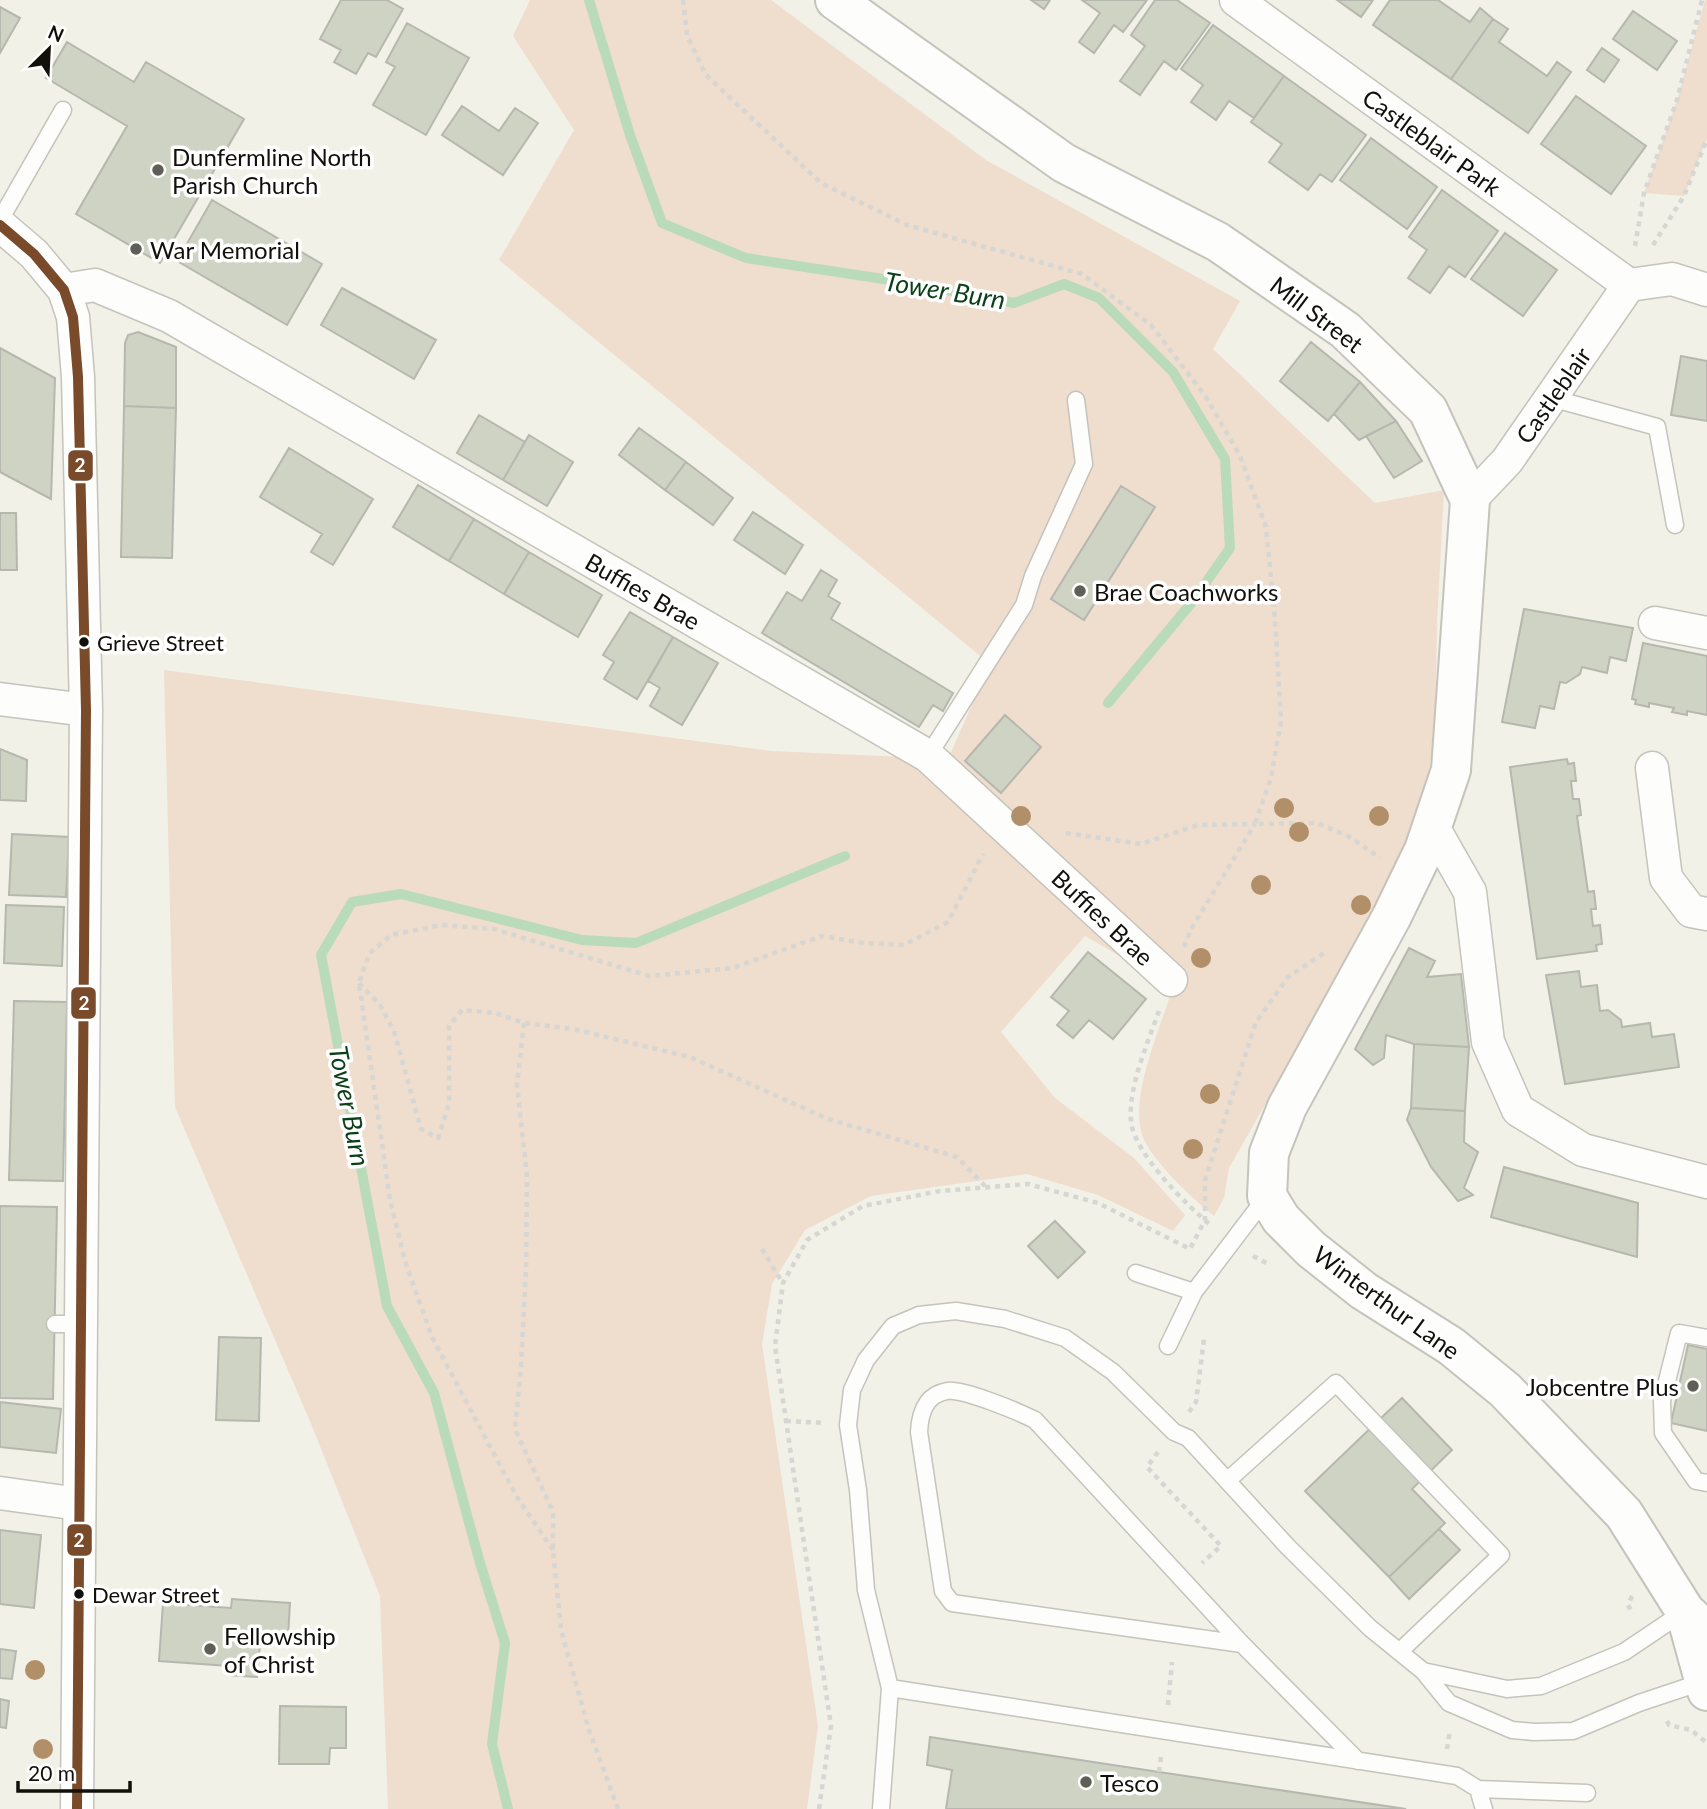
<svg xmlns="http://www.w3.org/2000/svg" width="1707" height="1809" font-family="Lato,sans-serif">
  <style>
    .green { fill: #efddcd }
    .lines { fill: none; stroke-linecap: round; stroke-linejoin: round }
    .stream { stroke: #badbba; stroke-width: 10 }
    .building { fill: #cfd3c4; stroke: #b6b7af; stroke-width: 2 }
    .lane-casing { stroke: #c4c3bc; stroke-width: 19 }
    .street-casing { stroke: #c4c3bc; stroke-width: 35 }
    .secondary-casing { stroke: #c4c3bc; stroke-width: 42 }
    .path { stroke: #d6d6d3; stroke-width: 4.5; stroke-dasharray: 5 5; stroke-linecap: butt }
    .lane { stroke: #fdfdfb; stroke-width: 16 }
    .street { stroke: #fdfdfb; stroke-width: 32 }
    .secondary { stroke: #fdfdfb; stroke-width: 38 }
    .bus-1-casing { stroke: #fff; stroke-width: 16 }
    .bus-1 { stroke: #7a4b2a; stroke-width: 10 }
    .tree { fill: #b18f68 }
    .poi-dot { fill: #605f57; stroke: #fff; stroke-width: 2.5 }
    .bus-dot { fill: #11100a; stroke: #fff; stroke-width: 2.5 }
    .labels { text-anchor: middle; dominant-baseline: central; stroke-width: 7; stroke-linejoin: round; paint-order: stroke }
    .bus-label { font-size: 22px; fill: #11100a; stroke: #fff; text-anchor: start }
    .street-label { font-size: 24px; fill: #11100a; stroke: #fff }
    .poi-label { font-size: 24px; fill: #11100a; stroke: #fff; text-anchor: start }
    .water-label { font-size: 26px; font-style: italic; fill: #0a3f17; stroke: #fff }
    .line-badge { stroke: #fff; stroke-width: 2.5 }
    .badge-label { font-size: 19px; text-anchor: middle; font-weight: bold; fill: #fff }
  </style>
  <rect width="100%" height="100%" fill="#f2f1e7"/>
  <!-- green -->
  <path class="green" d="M530,0H771L986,160L1240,301L1213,349L1375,503L1444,490L1437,623L1435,737L1423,802L1404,861L1229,1168L1224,1198L1214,1216C1193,1199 1147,1157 1141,1131C1132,1093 1158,1033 1170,996L1163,981L1085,936L1001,1032L1055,1098L1134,1158L1185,1215L1173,1231L1098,1195L1027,1174L871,1196L805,1230L772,1284L762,1344L818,1726L807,1809H388L380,1596L312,1426L175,1107L164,670L771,751L948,759L990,664L499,260L574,130L513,36Z
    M1705,0H1707V139L1684,196L1644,193L1677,100Z"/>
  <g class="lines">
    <!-- stream -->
    <path class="stream" d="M589,0L630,135L662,223L746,258L916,284L1014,303L1064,284L1099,298L1173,372L1225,459L1230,548L1193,601L1108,703
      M508,1809L492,1744L505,1643L480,1563L434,1393L387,1306L321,955L352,902L401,894L582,940L636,943L845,856"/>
  </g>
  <!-- building -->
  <path class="building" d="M341,0H387L403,9L376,57L368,53L356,74L334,62L341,50L320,39Z
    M1031,0H1050L1044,9Z
    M1082,0H1147L1123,32L1114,25L1094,53L1079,42L1100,13Z
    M1155,0H1177L1210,23L1176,70L1164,61L1140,95L1120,81L1145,46L1131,35Z
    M1337,0H1373L1361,17Z
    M1390,0H1438L1470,22L1480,8L1493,19L1451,79L1373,25Z
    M0,7L20,18L0,53Z
    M1633,11L1677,41L1657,70L1613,39Z
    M1493,19L1508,29L1499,42L1547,76L1557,62L1571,72L1528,133L1451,79Z
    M407,23L469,58L426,135L373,105L395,67L386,62Z
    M1213,25L1284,76L1254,118L1229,101L1216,120L1191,102L1203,85L1181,69Z
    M67,42L134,82L146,62L244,119L160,263L76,214L127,126L46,78Z
    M1602,48L1619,60L1604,82L1587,70Z
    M1284,76L1366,135L1332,182L1320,174L1308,190L1269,162L1282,144L1251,122Z
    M1576,96L1646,146L1611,194L1541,144Z
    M462,106L499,131L515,108L538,123L503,175L442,135Z
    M1371,138L1437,187L1407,229L1340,180Z
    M1442,190L1498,231L1465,277L1449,266L1430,293L1408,278L1427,250L1409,237Z
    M212,200L322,264L287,325L177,261Z
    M1505,233L1557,270L1523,316L1471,279Z
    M342,288L436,340L414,379L321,325Z
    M138,332L176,347V408L124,406L125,343L128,335Z
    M1311,342L1360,382L1328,421L1280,381Z
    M0,348L55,378L51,499L0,472Z
    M1681,356L1707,361V421L1671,415Z
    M1360,382L1396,421L1359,440L1334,414Z
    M124,406L176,408L172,558L121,557Z
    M479,415L525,442L503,480L457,453Z
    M1396,421L1422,461L1394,478L1366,436Z
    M639,428L686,462L665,490L619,455Z
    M529,435L573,462L547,506L503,480Z
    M289,448L373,499L333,565L311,552L322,534L260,497Z
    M686,462L733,498L713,525L665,490Z
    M418,485L474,519L449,561L393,527Z
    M1121,486L1155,507L1084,620L1051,599Z
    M753,512L803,545L785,574L734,540Z
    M0,513H16L17,570H0Z
    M474,519L529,552L504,594L449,561Z
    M529,552L602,595L578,637L504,594Z
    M821,570L837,580L828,596L840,603L831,619L953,693L943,711L933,705L919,727L762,633L787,592L802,601Z
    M1524,609L1633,628L1626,661L1610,657L1607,673L1582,667L1580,674L1566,683L1560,682L1554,709L1540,706L1535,728L1502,722Z
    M630,612L673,637L637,699L604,679L614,662L603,655Z
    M673,637L718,663L682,725L650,706L660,688L648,681Z
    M1643,643L1707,656V715L1687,711V715L1672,712L1674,708L1649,703V707L1635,704L1636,700L1632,699Z
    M1005,715L1041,747L1001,793L965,761Z
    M0,749L27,760L26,801L0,800Z
    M1567,759L1568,764L1574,763L1576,781H1571L1573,799H1579L1581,815L1577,816L1588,892L1594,891L1596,909H1591L1593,926L1600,925L1602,944L1596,945L1597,951L1537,959L1510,767Z
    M12,834L69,837L66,897L9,895Z
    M6,905L64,907L62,966L4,963Z
    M1409,948L1435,961L1427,977L1461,974L1469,1047L1414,1044L1386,1035L1384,1058L1373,1065L1355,1049Z
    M1088,952L1146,999L1113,1039L1089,1020L1073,1038L1057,1025L1069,1011L1051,997Z
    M1579,971L1581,987L1597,985L1600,1011L1608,1010L1621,1020L1622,1027L1650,1023L1652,1037L1674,1034L1679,1067L1565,1084L1546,975Z
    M14,1001L67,1002L63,1181L9,1180Z
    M1414,1044L1469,1047L1465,1111L1411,1108Z
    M1411,1108L1465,1111L1464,1142L1478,1152L1464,1188L1473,1195L1458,1201L1431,1167L1407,1120Z
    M1504,1167L1638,1203L1637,1257L1491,1217Z
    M0,1206L57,1207L53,1399L0,1398Z
    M1055,1221L1085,1252L1058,1278L1028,1246Z
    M219,1337L261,1338L259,1421L216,1420Z
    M1688,1345L1707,1349V1431L1671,1423Z
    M1402,1398L1452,1450L1412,1489L1445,1523L1389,1577L1305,1491Z
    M0,1402L61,1409L56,1453L0,1447Z
    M1439,1529L1460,1550L1409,1599L1389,1577Z
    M0,1530L41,1535L34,1608L0,1604Z
    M232,1599L290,1603L288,1637L261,1635L257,1677L228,1675L229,1666L159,1661L163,1603L231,1608Z
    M0,1649L16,1651L12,1679L0,1678Z
    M0,1699L9,1701L6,1728L0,1727Z
    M280,1706L346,1707V1748H330L329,1764H279Z
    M930,1737L1159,1772L1406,1809H946L952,1770L927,1765Z"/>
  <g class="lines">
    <defs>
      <path id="lane" d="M0,220L63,110
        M1551,398L1657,427L1675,525
        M928,756L1024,605L1033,576L1084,464L1076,400
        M1136,1273L1194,1292
        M55,1324H79
        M1707,1338L1679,1333L1662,1401L1663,1433L1696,1481L1707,1483
        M1168,1346L1194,1292L1267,1196
        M1227,1481L1336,1383L1501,1555L1399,1652
        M1242,1644L952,1603L943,1591L919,1432C920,1413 925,1395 947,1391C962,1388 1019,1412 1035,1420L1242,1644L1358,1761
        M1423,1671L1507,1689L1541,1686L1624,1652L1685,1611
        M890,1688L1457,1776L1478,1789L1587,1793
        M1478,1789L1484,1809
        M881,1809L890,1688L866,1590L858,1490L848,1425L852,1390L866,1360L893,1326L919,1315L956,1311L1005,1319L1065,1338L1113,1372L1174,1432L1188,1438L1288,1547L1370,1628L1423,1671L1449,1703L1512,1730L1534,1732L1573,1731L1639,1703L1705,1681"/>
      <path id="street" d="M1236,0L1629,285
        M0,225L34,254L64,290L73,317L78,377L86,710L77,1809
        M1629,285L1672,279L1707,290
        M64,290L95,285L169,316L928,756L1171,980
        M1470,500L1507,461L1629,285
        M1655,623L1707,633
        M0,699L86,710
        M1652,768L1666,878L1691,911L1707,914
        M1433,827L1470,892L1488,1042L1518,1110L1583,1150L1707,1182
        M0,1493L79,1504"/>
      <path id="secondary" d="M835,0L1064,163L1218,242L1345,330L1428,410L1470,500L1451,770L1424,850L1391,918L1287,1107L1269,1153L1267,1196L1281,1219L1311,1249L1364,1291L1451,1346L1505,1390L1624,1514L1685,1611L1707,1632
        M1685,1611L1707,1691"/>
    </defs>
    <!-- lane casing -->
    <use href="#lane" class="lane-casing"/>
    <!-- street casing -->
    <use href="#street" class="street-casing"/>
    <!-- secondary casing -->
    <use href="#secondary" class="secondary-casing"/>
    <!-- path -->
    <path class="path" d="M683,0L687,35L705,74L821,183L907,225L1082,274L1151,325L1206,397L1240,456L1266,527L1275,619L1281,721L1271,778L1255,824L1317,823L1350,837L1380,858
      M1653,245L1684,196L1707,139
      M1635,246L1644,193L1677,100L1702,0
      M1066,833L1141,844L1198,825L1255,824
      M1184,947L1191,929L1255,824
      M359,983L380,1005L394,1031L421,1129L438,1138L449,1104V1026L462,1010L495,1013L524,1023L573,1029L690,1057L828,1119L957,1157L986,1187
      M1159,1011C1148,1042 1128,1087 1131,1121C1133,1152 1188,1207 1212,1226
      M524,1023L517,1085L527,1176L526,1268L521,1366L515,1429L553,1512V1550L561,1630L589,1730L618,1809
      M762,1249L782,1282
      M1253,1256L1270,1265
      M1189,1412L1196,1402L1204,1339
      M786,1421L824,1423
      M1158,1452L1147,1467L1221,1546L1202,1563
      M553,1550L517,1497L432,1337L405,1261L390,1200L359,983L369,954L391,935L441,925L494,929L649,976L732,968L822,936L863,943L904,945L948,922L983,854
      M1632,1596L1628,1605L1633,1614
      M1168,1705L1172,1662
      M1667,1721L1669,1725L1691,1730L1707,1743
      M1447,1749L1450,1730
      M1159,1772L1161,1756
      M819,1809L831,1726L775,1346L783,1283L807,1240L863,1206L940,1191L1028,1184L1098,1203L1190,1249L1205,1220V1180L1256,1022L1288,977L1327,951"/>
    <!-- lane -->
    <use href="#lane" class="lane"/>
    <!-- street -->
    <use href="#street" class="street"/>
    <!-- secondary -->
    <use href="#secondary" class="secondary"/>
    <defs>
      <path id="bus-1" d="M0,225L34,254L64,290L73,317L78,377L86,710L77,1809"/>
    </defs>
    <!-- bus-1 casing -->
    <use href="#bus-1" class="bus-1-casing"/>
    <!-- bus-1 -->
    <use href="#bus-1" class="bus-1"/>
  </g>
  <!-- trees -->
  <g class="tree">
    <circle cx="1284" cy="808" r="10"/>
    <circle cx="1021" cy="816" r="10"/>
    <circle cx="1379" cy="816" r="10"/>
    <circle cx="1299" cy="832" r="10"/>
    <circle cx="1261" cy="885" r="10"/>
    <circle cx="1361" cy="905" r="10"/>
    <circle cx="1201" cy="958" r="10"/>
    <circle cx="1210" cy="1094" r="10"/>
    <circle cx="1193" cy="1149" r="10"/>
    <circle cx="35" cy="1670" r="10"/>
    <circle cx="43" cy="1749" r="10"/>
  </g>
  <!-- markers -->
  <g class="poi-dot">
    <circle cx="158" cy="170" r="7"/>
    <circle cx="136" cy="249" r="7"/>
    <circle cx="1080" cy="591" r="7"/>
    <circle cx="1693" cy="1386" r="7"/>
    <circle cx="210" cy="1649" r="7"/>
    <circle cx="1086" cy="1782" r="7"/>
  </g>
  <g class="bus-dot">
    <circle cx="84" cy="642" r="6"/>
    <circle cx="79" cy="1594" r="6"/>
  </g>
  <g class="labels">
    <!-- bus labels -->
    <g class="bus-label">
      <text x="97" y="642">Grieve Street</text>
      <text x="92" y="1594">Dewar Street</text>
    </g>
    <!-- street labels -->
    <g class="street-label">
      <text transform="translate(1432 142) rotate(36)">Castleblair Park</text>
      <text transform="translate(1317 314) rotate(37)">Mill Street</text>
      <text transform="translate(1553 395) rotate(-55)">Castleblair</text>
      <text transform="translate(643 591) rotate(30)">Buffies Brae</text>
      <text transform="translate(1103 917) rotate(43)">Buffies Brae</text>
      <text transform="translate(1387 1302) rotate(36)">Winterthur Lane</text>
    </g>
    <!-- poi labels -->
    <g class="poi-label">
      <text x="172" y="156">Dunfermline North<tspan x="172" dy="28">Parish Church</tspan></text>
      <text x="150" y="249">War Memorial</text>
      <text x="1094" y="591">Brae Coachworks</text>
      <text x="1679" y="1386" text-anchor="end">Jobcentre Plus</text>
      <text x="224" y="1635">Fellowship<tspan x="224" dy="28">of Christ</tspan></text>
      <text x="1100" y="1782">Tesco</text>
    </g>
    <!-- water labels -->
    <g class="water-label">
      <text transform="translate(945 290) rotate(9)">Tower Burn</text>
      <text transform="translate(350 1106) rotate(79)">Tower Burn</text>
    </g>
  </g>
  <g class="line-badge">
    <rect x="67" y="449" width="27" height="33" rx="7" fill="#7a4b2a"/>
    <rect x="70" y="986" width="27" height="34" rx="7" fill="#7a4b2a"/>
    <rect x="66" y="1523" width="27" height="34" rx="7" fill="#7a4b2a"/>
  </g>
  <g class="badge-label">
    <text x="80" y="472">2</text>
    <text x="84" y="1010">2</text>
    <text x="79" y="1547">2</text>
  </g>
  <!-- north arrow -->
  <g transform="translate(49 49) rotate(24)" stroke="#ffffff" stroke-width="5" paint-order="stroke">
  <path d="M0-5L12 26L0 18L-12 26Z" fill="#11100a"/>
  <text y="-10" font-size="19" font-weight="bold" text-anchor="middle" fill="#11100a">N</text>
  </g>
  <!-- scale -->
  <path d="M18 1781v10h112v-10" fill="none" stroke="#11100a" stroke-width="3.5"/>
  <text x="28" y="1781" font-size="21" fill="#11100a" stroke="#ffffff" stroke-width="5" paint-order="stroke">20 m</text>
</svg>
